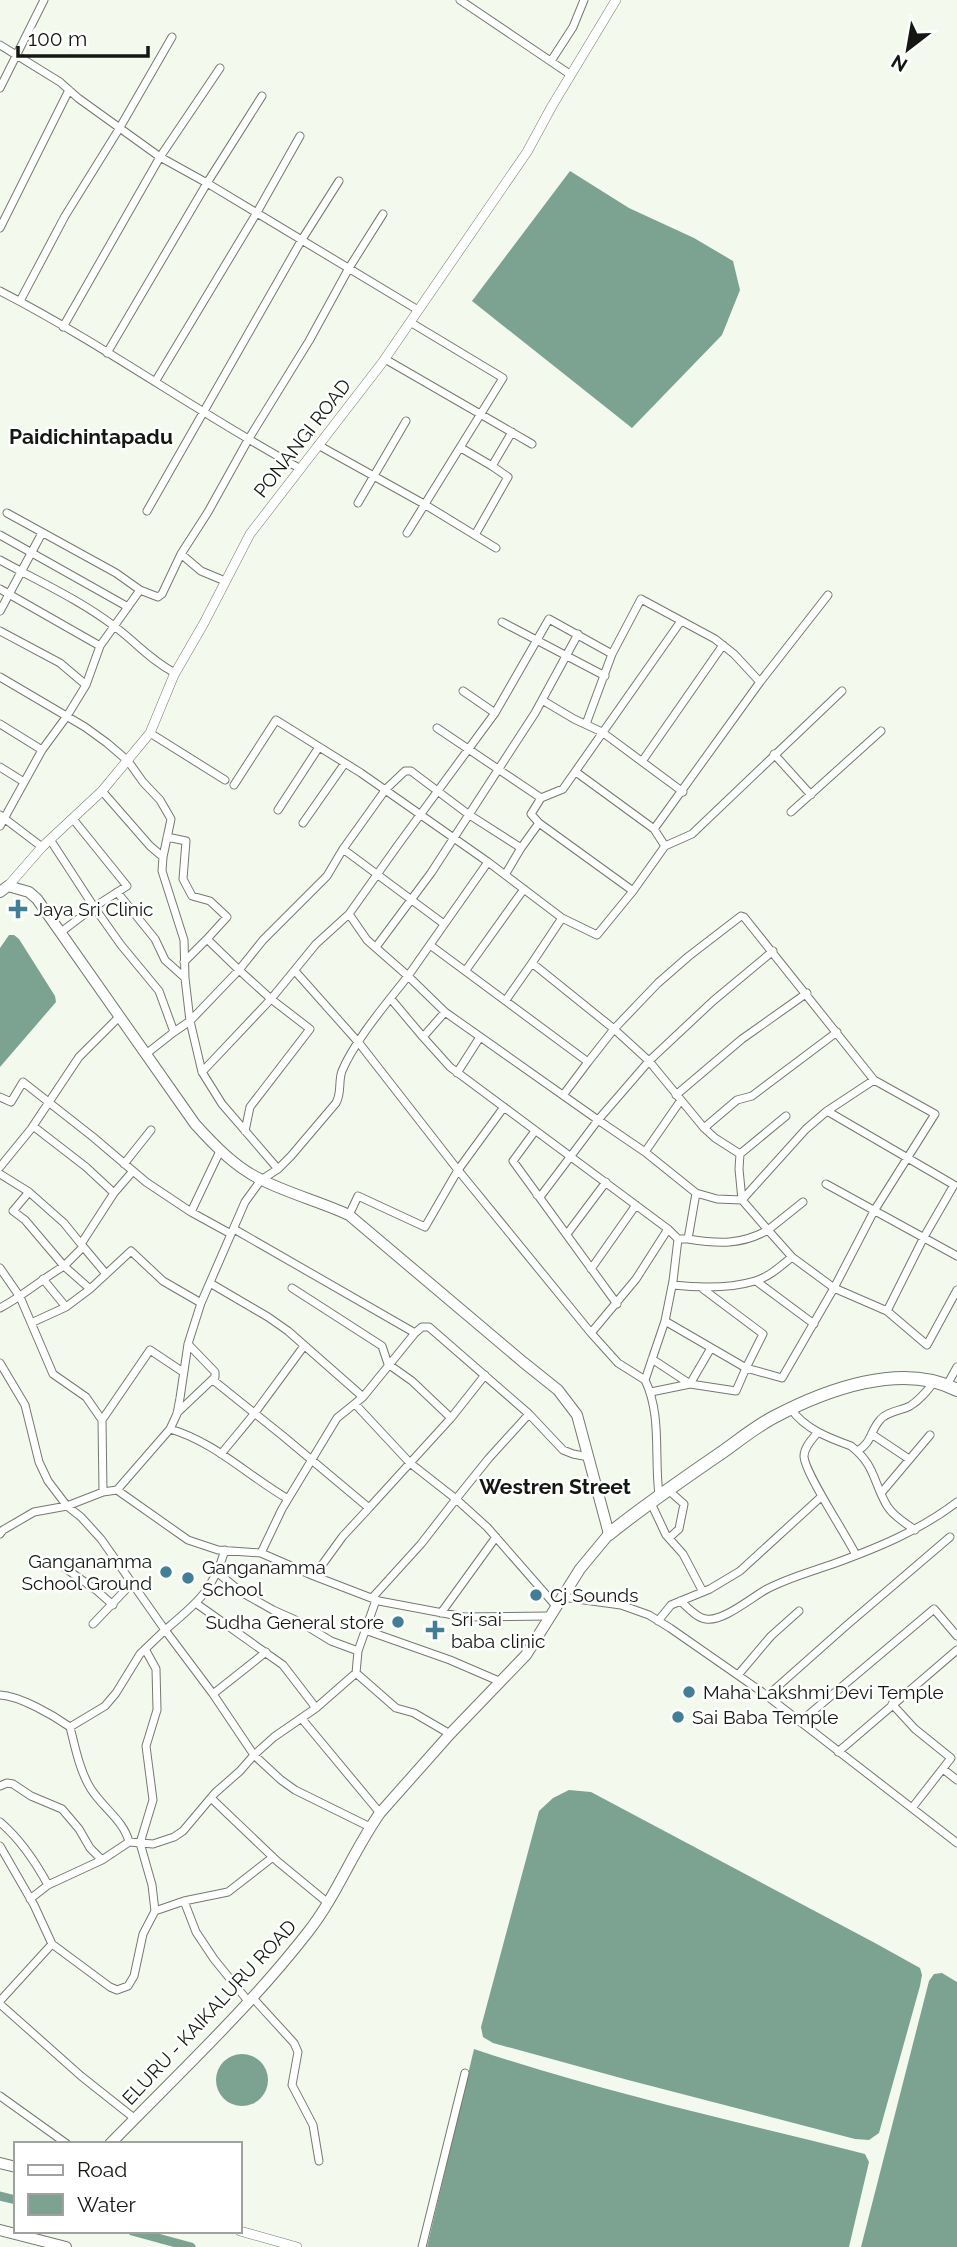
<svg xmlns="http://www.w3.org/2000/svg" width="957" height="2247" font-family="Raleway,sans-serif">
  <style>
    .water { fill: #7ca292 }
    .lines { fill: none; stroke-linecap: round; stroke-linejoin: round }
    .canal { stroke: #7ca292; stroke-width: 9 }
    .minor-casing { stroke: #737a6e; stroke-width: 9 }
    .tertiary-casing { stroke: #737a6e; stroke-width: 10 }
    .secondary-casing { stroke: #737a6e; stroke-width: 12 }
    .primary-casing { stroke: #737a6e; stroke-width: 14 }
    .minor { stroke: #fff; stroke-width: 7 }
    .tertiary { stroke: #fff; stroke-width: 9 }
    .secondary { stroke: #fff; stroke-width: 10 }
    .primary { stroke: #fff; stroke-width: 12 }
    .poi-dot { fill: #427f96; stroke: #fff; stroke-width: 2.5 }
    .labels { text-anchor: middle; dominant-baseline: central; stroke-width: 5; stroke-linejoin: round; paint-order: stroke }
    .street-label { font-size: 19px; fill: #141712; stroke: #fff }
    .poi-label { font-size: 19px; fill: #141712; stroke: #fff; text-anchor: start }
    .neighbourhood-label { font-size: 21px; font-weight: bold; fill: #141712; stroke: #fff }
  </style>
  <rect width="100%" height="100%" fill="#f3faed"/>
  <!-- water -->
  <path class="water" d="M570,171L629,208L694,238L733,261L740,290L722,335L632,428L472,301Z
    M9,935H14L19,939L55,996L56,1002L0,1067V948Z
    M569,1790L591,1792L875,1943L920,1968L922,1975L920,1986L879,2133L869,2140L855,2139L628,2080L493,2043L483,2037L481,2027L539,1811L553,1798Z
    M942,1973L957,1982V2247H861L929,1981L934,1974Z
    M474,2049C602,2092 734,2121 865,2154L869,2162L849,2247H427Z
    M216 2080a26 26 0 1 1 52 0a26 26 0 1 1-52 0Z"/>
  <g class="lines">
    <!-- canal -->
    <path class="canal" d="M0,2196L16,2200
      M132,2231L191,2247"/>
    <defs>
      <path id="minor" d="M460,0L571,75
        M0,45L60,82L78,98L160,157L207,183L418,310
        M551,61L573,27L584,0
        M0,88L44,0
        M0,228L69,90
        M0,291C103,344 198,413 299,468
        M20,301L65,216L119,129L172,37
        M63,327L160,157L220,68
        M107,353L207,183L262,96
        M385,359L532,444
        M155,382L256,214L300,136
        M318,445L424,504L496,548
        M461,448L492,466L512,432
        M358,503L406,421
        M147,511L301,241L339,181
        M407,533L503,378L410,322
        M0,535L128,607
        M475,535L508,477L492,466
        M181,554L208,512L248,440L309,341L349,268L383,214
        M0,560C38,581 80,600 114,626C137,643 149,659 175,673
        M0,589L100,646
        M140,590L158,597L162,594L181,554L201,571L225,581
        M0,611L42,533
        M502,622L605,676
        M0,631L60,663L86,685
        M0,677L85,727L107,743L128,761L143,782L160,800L171,819L163,857L150,846L102,791
        M760,682L828,595
        M463,691L495,713
        M542,700L574,719L602,732L683,792
        M0,724L42,750
        M586,724L612,654L641,599L715,639L734,654L760,682L654,829L665,846L633,891
        M437,728L541,798L531,814L539,823L521,848
        M150,733L225,780
        M774,754L811,795
        M643,760L723,645
        M0,767L24,782
        M576,772L654,829
        M234,785L276,720L361,773L488,862L408,976L367,940L349,914
        M541,798L563,789L681,621
        M278,810L319,747
        M791,812L881,731
        M0,815L42,847
        M73,819L127,886L94,907L121,945L159,991L174,1032L190,1021L185,978L165,960L155,939L117,892
        M303,823L345,763
        M539,823L633,891L597,935L562,918
        M0,826L42,750L67,716L86,685L100,646L140,590L116,573L7,513
        M167,837L186,841L183,879L192,896L210,901L227,917L207,939L239,970L190,1021L202,1072L222,1104L278,1169
        M51,841L94,907L61,932
        M665,846L692,834L842,691
        M163,857L162,871L184,940L185,978
        M488,862L562,918L532,963
        M444,924L343,849L386,789L405,771H411L468,814L521,848L505,875
        M430,945L588,1062L564,1094
        M376,947L431,873L535,713L578,634
        M184,962L207,939
        M466,970L524,889
        M295,971L359,1043L458,1170L425,1227L358,1196L349,1215
        M391,999L423,1037L445,1012
        M506,1000L532,963L614,1029L588,1062
        M423,1037L450,1067L668,1229L678,1239H688L696,1193
        M146,1054L174,1032
        M202,1072L271,999L239,970L263,940L327,876L343,849
        M457,1073L480,1037
        M676,1095L742,1039L807,993
        M0,1097L11,1102L23,1082L93,1137L146,1182L191,1212L231,1234
        M681,1100L704,1128L715,1138L740,1154
        M504,1107L458,1170L591,1333L636,1279L668,1229
        M827,1111L954,1185L924,1237L887,1311
        M33,1126L86,1167L114,1193
        M704,1128L737,1100L752,1096L837,1032
        M245,1131L250,1107L310,1029L271,999L316,944L349,914L398,845L495,713L549,619L612,654
        M535,1131L513,1161L617,1304
        M645,1152L681,1100L649,1061L614,1029L658,983L689,956L741,916L744,917L874,1080
        M124,1164L151,1130
        M0,1167L31,1129L79,1057L119,1017
        M0,1174L29,1192L13,1211L25,1220L64,1266C42,1279 23,1296 0,1308
        M826,1184L957,1256
        M29,1192L64,1223L81,1244
        M537,1195L540,1197L598,1120L645,1152L696,1193L717,1199L742,1200L806,1129L827,1111L874,1080L935,1114L874,1211L834,1288L887,1311L927,1345L957,1290
        M191,1212L220,1151
        M567,1234L606,1182
        M688,1239C719,1244 741,1245 768,1230L742,1200L739,1169L740,1154L786,1116
        M0,1268L20,1297L53,1374L86,1397L102,1420L103,1492
        M591,1269L636,1205
        M106,1274L81,1244L114,1193L133,1171
        M43,1279L66,1307
        M756,1281L814,1324
        M210,1283L268,1317L288,1331L363,1397L415,1333L234,1229
        M673,1285C700,1288 728,1289 755,1281C769,1277 781,1266 792,1257L768,1230L803,1202
        M292,1288L382,1346L388,1364L412,1381L451,1418L410,1463L456,1499L489,1458L529,1414
        M90,1289L131,1251L163,1281L201,1303
        M703,1289L763,1334L746,1368L782,1378L834,1288L792,1257
        M31,1323L66,1307L90,1289L64,1266L83,1247
        M415,1333L422,1327H429L529,1414L563,1450L573,1454L589,1457
        M591,1333L618,1363L645,1380L665,1321L673,1281L678,1239
        M652,1359L690,1384L711,1348
        M0,1363L25,1405L39,1462L48,1481L67,1506L81,1517L101,1539L165,1630L140,1654L116,1693L105,1706L70,1727C53,1715 20,1696 0,1695
        M213,1380L283,1436L369,1508L343,1536L314,1576L261,1553
        M645,1380C662,1415 654,1457 659,1495
        M947,1385L957,1367
        M651,1392L690,1384L736,1391L746,1368L665,1321
        M355,1404L410,1463L369,1508
        M791,1409C805,1429 829,1438 851,1446C875,1465 873,1481 886,1504C892,1515 905,1523 915,1530
        M177,1413L215,1377V1372L188,1344
        M451,1418L485,1375
        M102,1420L150,1350L183,1372
        M170,1429C215,1442 248,1476 288,1499
        M818,1432C813,1438 804,1447 804,1456C804,1472 847,1536 856,1555
        M873,1435L909,1459
        M857,1451C872,1443 870,1431 880,1420C887,1411 901,1411 910,1406C920,1400 927,1391 934,1382
        M221,1454L254,1414L304,1346
        M667,1489L684,1504L679,1529L669,1538
        M117,1490L188,1540L218,1550L261,1553L282,1509L337,1418L363,1397
        M882,1492L930,1435
        M650,1501L666,1535L683,1554L703,1592
        M0,1534L3,1530L34,1512L67,1506L103,1492L117,1490L170,1429L177,1414L180,1398L188,1344L201,1303L245,1202L261,1180L278,1169L291,1156L336,1103C342,1092 338,1082 342,1071C355,1040 387,1003 408,976L445,1012L598,1120L649,1061L713,1001L773,951
        M225,1550C213,1591 196,1604 165,1630L213,1694L254,1755L274,1737L316,1708
        M65,1568L96,1590L113,1605
        M218,1573L241,1592L273,1610L300,1622L331,1641L358,1651L376,1600
        M314,1576L379,1601L464,1617L550,1616
        M562,1597L621,1605L649,1615L670,1628L762,1692L957,1843
        M372,1598L421,1544L456,1499L487,1527L556,1606
        M680,1601C688,1607 696,1618 706,1619C723,1622 752,1597 767,1589C788,1578 810,1572 833,1564C877,1548 919,1531 957,1502
        M197,1604L283,1665L316,1708L356,1673L358,1651
        M441,1613L496,1537
        M658,1621L671,1605L710,1589L740,1571L822,1496
        M93,1624L132,1583
        M365,1630L450,1660L501,1682
        M356,1673L396,1708L414,1713L450,1734
        M738,1675L771,1636L799,1611
        M213,1694L266,1652
        M767,1696L847,1625L950,1537
        M892,1704L915,1729L951,1758L912,1808
        M302,1719L380,1813
        M800,1722L934,1609L957,1636
        M70,1727C75,1747 80,1772 91,1789C103,1808 124,1821 129,1842
        M838,1752L957,1650
        M943,1769L957,1780
        M0,1786L7,1783L13,1784L31,1796L62,1809L79,1829L90,1848L102,1860L129,1842L153,1844L174,1837L183,1831L215,1793L240,1771L254,1755L281,1780L295,1790L370,1827
        M211,1798L277,1861L328,1903
        M0,1822C21,1840 35,1861 48,1885L30,1899
        M0,1846L34,1905L52,1944L110,1987L117,1990L128,1986L134,1976L143,1934L155,1911L152,1885L140,1843L153,1800L146,1746L157,1710L156,1669L145,1649
        M48,1885L102,1860
        M184,1901L196,1932L214,1959L248,2001
        M155,1911L184,1901L228,1892L273,1857
        M252,1997L294,2043L298,2052L292,2085L313,2125L319,2161
        M0,2001L52,1944
        M0,2004L81,2076L134,2118
        M0,2096L67,2144
        M422,2247L465,2073"/>
      <path id="tertiary" d="M8,886L42,847L102,791L150,733L174,675L204,623L250,534L382,363L527,152L552,106L616,0
        M240,2231L297,2247"/>
      <path id="secondary" d="M0,892L8,886L29,892L37,899L195,1124C214,1145 236,1168 262,1180C290,1194 321,1202 349,1215L523,1362L558,1390L577,1415L609,1534L580,1569L526,1655L450,1734L380,1813C353,1851 337,1895 308,1932C249,2008 177,2075 110,2144
        M0,2163L16,2167
        M0,2230L66,2247"/>
      <path id="primary" d="M609,1534C645,1505 683,1479 721,1453C738,1441 755,1427 774,1417C825,1390 902,1361 957,1390"/>
    </defs>
    <!-- minor casing -->
    <use href="#minor" class="minor-casing"/>
    <!-- tertiary casing -->
    <use href="#tertiary" class="tertiary-casing"/>
    <!-- secondary casing -->
    <use href="#secondary" class="secondary-casing"/>
    <!-- primary casing -->
    <use href="#primary" class="primary-casing"/>
    <!-- minor -->
    <use href="#minor" class="minor"/>
    <!-- tertiary -->
    <use href="#tertiary" class="tertiary"/>
    <!-- secondary -->
    <use href="#secondary" class="secondary"/>
    <!-- primary -->
    <use href="#primary" class="primary"/>
  </g>
  <!-- markers -->
  <g class="poi-dot">
    <path d="M14.5 898.5h7v7h7v7h-7v7h-7v-7h-7v-7h7z"/>
    <circle cx="166" cy="1572" r="7"/>
    <circle cx="188" cy="1578" r="7"/>
    <circle cx="536" cy="1595" r="7"/>
    <circle cx="398" cy="1622" r="7"/>
    <path d="M431.5 1619.5h7v7h7v7h-7v7h-7v-7h-7v-7h7z"/>
    <circle cx="689" cy="1692" r="7"/>
    <circle cx="678" cy="1717" r="7"/>
  </g>
  <g class="labels">
    <!-- street labels -->
    <g class="street-label">
      <text transform="translate(302 438) rotate(-52)">PONANGI ROAD</text>
      <text transform="translate(209 2012) rotate(-47)">ELURU - KAIKALURU ROAD</text>
    </g>
    <!-- poi labels -->
    <g class="poi-label">
      <text x="34" y="909">Jaya Sri Clinic</text>
      <text x="152" y="1561" text-anchor="end">Ganganamma<tspan x="152" dy="22">School Ground</tspan></text>
      <text x="202" y="1567">Ganganamma<tspan x="202" dy="22">School</tspan></text>
      <text x="550" y="1595">Cj Sounds</text>
      <text x="451" y="1619">Sri sai<tspan x="451" dy="22">baba clinic</tspan></text>
      <text x="384" y="1622" text-anchor="end">Sudha General store</text>
      <text x="703" y="1692">Maha Lakshmi Devi Temple</text>
      <text x="692" y="1717">Sai Baba Temple</text>
    </g>
    <!-- neighbourhood labels -->
    <g class="neighbourhood-label">
      <text x="91" y="436">Paidichintapadu</text>
      <text x="555" y="1486">Westren Street</text>
    </g>
  </g>
  <!-- legend -->
  <rect x="14" y="2142" width="228" height="91" fill="#ffffff" stroke="#a1a2a0" stroke-width="2"/>
  <rect x="28" y="2165" width="35" height="10" fill="#ffffff" stroke="#a1a2a0" stroke-width="2"/>
  <text x="77" y="2177" font-size="21" fill="#141712">Road</text>
  <rect x="28" y="2194" width="35" height="21" fill="#7ca292" stroke="#a1a2a0" stroke-width="2"/>
  <text x="77" y="2212" font-size="21" fill="#141712">Water</text>
  <!-- north arrow -->
  <g transform="translate(908 49) rotate(211)" stroke="#ffffff" stroke-width="5" paint-order="stroke">
  <path d="M0-5L12 26L0 18L-12 26Z" fill="#141712"/>
  <text y="-10" font-size="19" font-weight="bold" text-anchor="middle" fill="#141712">N</text>
  </g>
  <!-- scale -->
  <path d="M18 46v10h130v-10" fill="none" stroke="#141712" stroke-width="3.5"/>
  <text x="28" y="46" font-size="21" fill="#141712" stroke="#ffffff" stroke-width="5" paint-order="stroke">100 m</text>
</svg>
